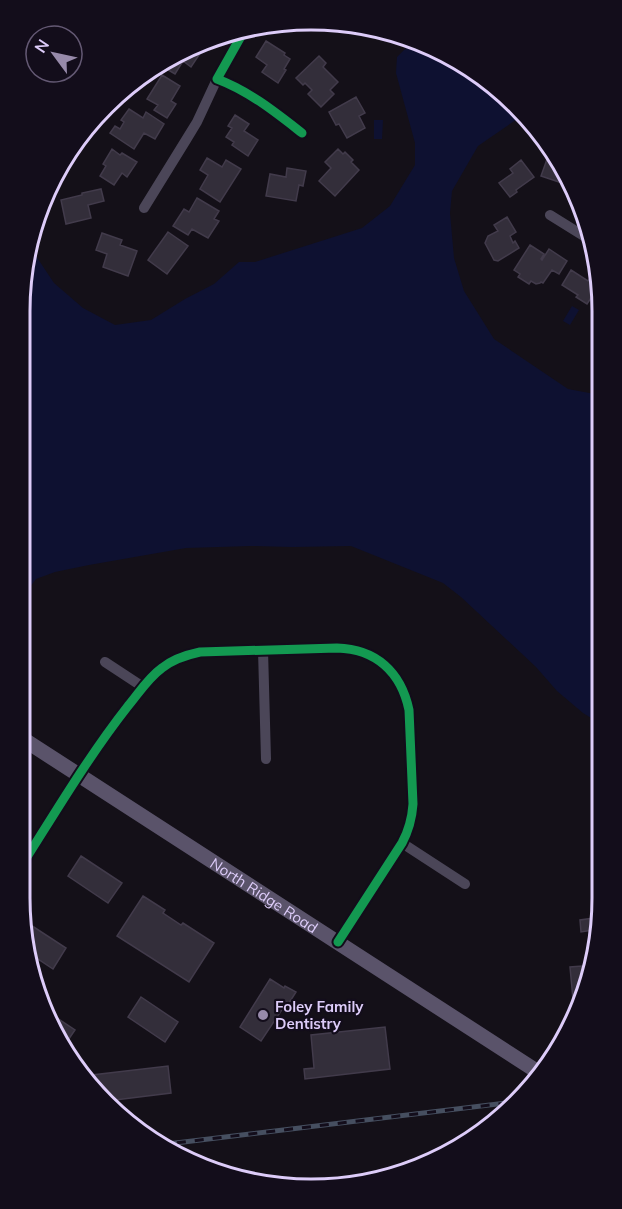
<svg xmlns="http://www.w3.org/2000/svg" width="622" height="1209" font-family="Mulish,sans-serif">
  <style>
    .water { fill: #0e1131 }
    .building { fill: #332e3a; stroke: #423b4b; stroke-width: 1.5 }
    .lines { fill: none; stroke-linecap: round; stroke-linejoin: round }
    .street { stroke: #4b4658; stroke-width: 10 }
    .secondary { stroke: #5a536a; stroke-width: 15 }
    .rail-casing { stroke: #464f60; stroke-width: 5 }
    .rail { stroke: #130d1b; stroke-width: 3; stroke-dasharray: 9; stroke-linecap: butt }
    .cycleway-casing { stroke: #130d1b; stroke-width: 13 }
    .cycleway { stroke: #139951; stroke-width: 9 }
    .poi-dot { fill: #978aaa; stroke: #130d1b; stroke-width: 2 }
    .labels { text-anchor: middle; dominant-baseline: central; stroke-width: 4.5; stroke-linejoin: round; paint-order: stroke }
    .street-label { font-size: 15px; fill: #ddccf9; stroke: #130d1b }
    .poi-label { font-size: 15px; font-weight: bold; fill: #ddccf9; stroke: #130d1b; text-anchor: start }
    .rim { fill: none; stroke: #ddccf9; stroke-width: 3 }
  </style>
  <rect width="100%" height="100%" fill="#141018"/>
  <!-- water -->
  <path class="water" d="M412,42L440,50L503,92L524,116L520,117L478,146L452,191L450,213L454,258L464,291L494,339L568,389L600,395L601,724L583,713L557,691L536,667L461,597L443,583L351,546L292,547L251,546L186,548L89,565L55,572L36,579L20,600V292L33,244L32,250L54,283L83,308L115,325L151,320L185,299L214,284L239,262H255L362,228L390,206L415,165V143L396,73L397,57Z
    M374,120H383L382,139H374Z
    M572,306L579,310L570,325L563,321Z"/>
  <!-- building -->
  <path class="building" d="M266,41L285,53L284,55L290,59L284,69L286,70L278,83L262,72L267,65L256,57Z
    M195,48L201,52L191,67L183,61L175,74L163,67Z
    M319,56L326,63L323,67L338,82L330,90L334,94L321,107L308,94L312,90L305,83L303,85L296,78Z
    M162,75L180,86L171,101L176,104L167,118L154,110L158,105L147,99Z
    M356,97L365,113L359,116L365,128L347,138L339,124L336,125L329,112Z
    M129,109L143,118L146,112L164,124L155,139L144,133L134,149L110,133L115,126L120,129L124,122L121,120Z
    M235,115L249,124L244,131L258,140L248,156L232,145L234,142L226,137L232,128L228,126Z
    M551,148L553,149L564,178L562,183L541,176Z
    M112,149L120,155L122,153L137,162L127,177L122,173L114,185L100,176L106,166L103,164Z
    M338,149L343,154L345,152L353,160L351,162L359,170L335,196L319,181L331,168L325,162Z
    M207,158L222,167L226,160L241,169L220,202L200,189L208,175L200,170Z
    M521,160L534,177L516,190L517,192L510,197L499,183L513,173L510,169Z
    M287,168L306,171L303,186L299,185L296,201L266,196L270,174L286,177Z
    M101,189L104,201L88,205L91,218L66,224L61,200L82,195V193Z
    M197,198L219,211L214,219L219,221L208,238L192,229L188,235L173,226L184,209L189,212Z
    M507,217L516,232L510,236L513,243L515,241L519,248L498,261L494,260L485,243L488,236L498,231L494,225Z
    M168,232L188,246L167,274L148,260Z
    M102,233L122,240L120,245L137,251L128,276L103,267L107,254L96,250Z
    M530,245L544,254L541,259L542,260L549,249L567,261L559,274L552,270L543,283L541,282L540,283L536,284L531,281L529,284L518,277L520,274L514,270Z
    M571,270L588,281L593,274L600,278V290L598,293L595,292L587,304L576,297L578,295L562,285Z
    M602,853V883H600L596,854Z
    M81,856L122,883L108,903L68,876Z
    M602,894V903L596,904L595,895Z
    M143,896L165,910L163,913L181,925L183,923L214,943L189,982L117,936Z
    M602,917L599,929L581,932L580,920Z
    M23,920L66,948L53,969L29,953Z
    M582,966L584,983L577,1010H574L570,967Z
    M270,979L284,988L285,986L296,992L289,1003L287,1002L261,1041L240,1027Z
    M141,997L178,1022L165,1042L128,1017Z
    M45,1010L75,1030L64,1046Z
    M385,1027L390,1069L305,1079L304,1069L314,1068L311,1035Z
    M168,1066L171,1093L107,1101L93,1088L92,1075Z"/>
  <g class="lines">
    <!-- street -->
    <path class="street" d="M244,31L217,79C249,91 275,112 302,133
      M144,208L186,140L197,122L217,79
      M550,215L587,238
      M263,650L266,759
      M105,662L143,687
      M402,843L465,884
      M20,868C55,813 88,757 128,706C139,693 148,678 162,668C173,659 186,655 200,652L337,648C376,649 401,672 409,710L413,804C412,819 409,830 402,843L338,942"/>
    <!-- secondary -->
    <path class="secondary" id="s1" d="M20,737L538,1072"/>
    <defs>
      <path id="rail" d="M159,1145L515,1102"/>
    </defs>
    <!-- rail casing -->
    <use href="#rail" class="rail-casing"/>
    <!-- rail -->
    <use href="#rail" class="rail"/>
    <defs>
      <path id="cycleway" d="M244,31L217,79C249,91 275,112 302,133
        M20,868C55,813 88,757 128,706C139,693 148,678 162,668C173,659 186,655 200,652L337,648C376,649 401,672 409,710L413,804C412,819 409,830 402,843L338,942"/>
    </defs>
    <!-- cycleway casing -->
    <use href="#cycleway" class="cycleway-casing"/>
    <!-- cycleway -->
    <use href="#cycleway" class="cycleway"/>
  </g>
  <!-- markers -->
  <circle class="poi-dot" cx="263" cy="1015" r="6"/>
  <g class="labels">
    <!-- street labels -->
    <g class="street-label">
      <text stroke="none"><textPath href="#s1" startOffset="291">North Ridge Road</textPath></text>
    </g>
    <!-- poi labels -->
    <g class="poi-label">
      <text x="275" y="1006">Foley Family<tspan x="275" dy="17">Dentistry</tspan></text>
    </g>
  </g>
  <!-- crop -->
  <path d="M0 0H622V1209H0ZM311 30H311A281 281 0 0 1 592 311V898A281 281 0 0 1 311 1179H311A281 281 0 0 1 30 898V311A281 281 0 0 1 311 30Z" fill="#130d1b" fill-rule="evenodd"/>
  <path class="rim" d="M311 30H311A281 281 0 0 1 592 311V898A281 281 0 0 1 311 1179H311A281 281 0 0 1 30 898V311A281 281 0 0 1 311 30Z"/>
  <!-- north arrow -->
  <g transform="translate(54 54) rotate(303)"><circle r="28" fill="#130d1b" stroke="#645974" stroke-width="1.5"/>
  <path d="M0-4.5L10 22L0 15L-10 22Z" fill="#978aaa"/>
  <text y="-9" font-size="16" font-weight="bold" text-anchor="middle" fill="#ddccf9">N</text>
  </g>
</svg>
